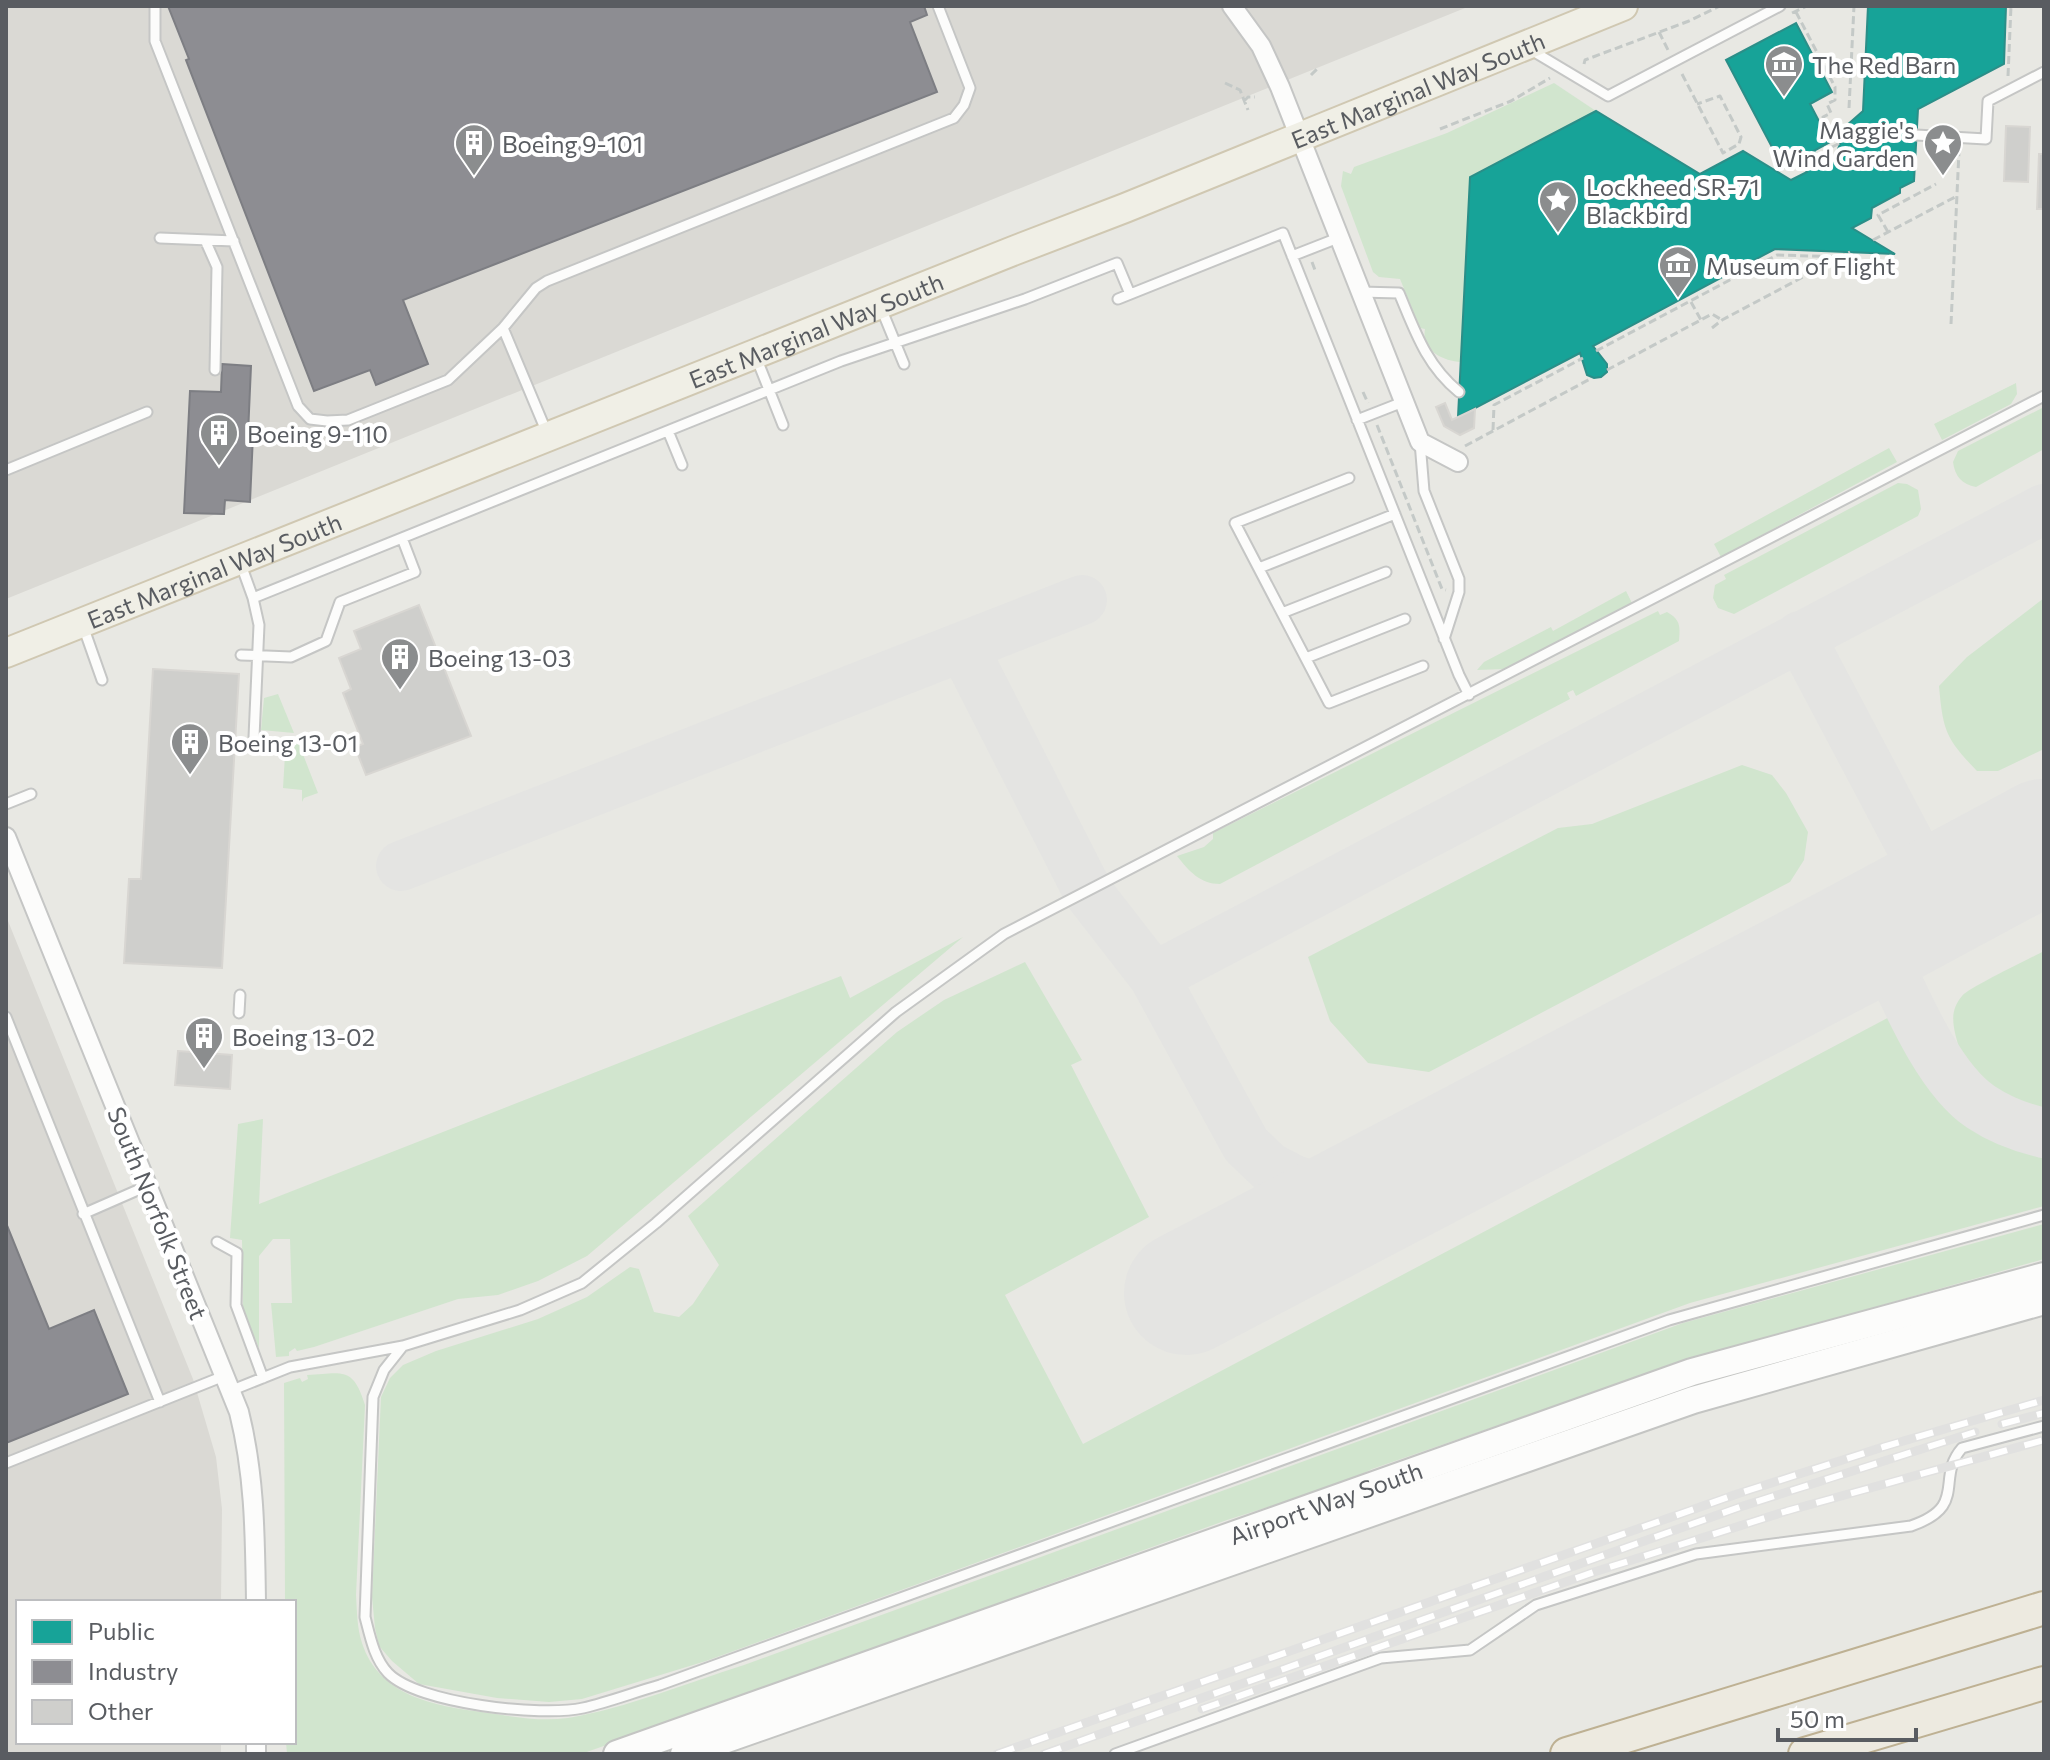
<svg xmlns="http://www.w3.org/2000/svg" width="2050" height="1760" font-family="Commissioner,sans-serif">
  <style>
    .industrial { fill: #dad9d4 }
    .green { fill: #d1e5ce }
    .public { fill: #17a398; stroke: #2b8e88; stroke-width: 2 }
    .industry { fill: #8d8d92; stroke: #7d7e83; stroke-width: 2 }
    .lines { fill: none; stroke-linecap: round; stroke-linejoin: round }
    .taxiway { stroke: #e4e4e2; stroke-width: 50 }
    .runway { stroke: #e4e4e2; stroke-width: 124 }
    .building { fill: #cfcfcc; stroke: #d8d6d2; stroke-width: 2 }
    .lane-casing { stroke: #c5c6c5; stroke-width: 13 }
    .street-casing { stroke: #c5c6c5; stroke-width: 22 }
    .secondary-casing { stroke: #c4c5c3; stroke-width: 30 }
    .primary-casing { stroke: #d0c8b2; stroke-width: 32 }
    .highway-casing { stroke: #beb193; stroke-width: 36 }
    .path { stroke: #c4c9c7; stroke-width: 3; stroke-dasharray: 8 4; stroke-linecap: butt }
    .lane { stroke: #fcfcfb; stroke-width: 9 }
    .street { stroke: #fcfcfb; stroke-width: 18 }
    .secondary { stroke: #fcfcfb; stroke-width: 26 }
    .primary { stroke: #f0efe6; stroke-width: 28 }
    .highway { stroke: #edeae0; stroke-width: 32 }
    .rail-casing { stroke: #e1e1e0; stroke-width: 9 }
    .rail { stroke: #fff; stroke-width: 6; stroke-dasharray: 18; stroke-linecap: butt }
    .labels { text-anchor: middle; dominant-baseline: central; stroke-width: 8; stroke-linejoin: round; paint-order: stroke }
    .poi-label { font-size: 24px; fill: #595c61; stroke: #fff; text-anchor: start }
    .street-label { font-size: 24px; fill: #595c61; stroke: #fff }
  </style>
  <rect width="100%" height="100%" fill="#e8e8e3"/>
  <!-- industrial -->
  <path class="industrial" d="M6,6H1470L6,599Z
    M6,916L193,1379L216,1457L222,1509L221,1602H18V1742H221V1754H6Z"/>
  <!-- green -->
  <path class="green" d="M1554,83L1596,111L1470,177L1461,362C1442,361 1421,350 1425,329L1420,328L1400,279L1379,277L1373,272L1341,186L1343,171L1351,174L1354,167L1447,133Z
    M2016,383L2017,394L2011,404L1942,440L1934,424Z
    M2044,407V449L1976,487C1962,484 1955,477 1953,462L1958,451Z
    M1889,448L1897,462L1721,557L1714,544Z
    M1898,483L1907,484L1918,490L1921,509L1918,516L1734,614L1718,608L1713,598L1715,585L1726,579L1724,575Z
    M1626,591L1632,603L1505,669L1477,670L1484,662L1551,627L1553,631Z
    M2044,598V749L1998,771H1977C1945,738 1943,730 1939,686L1967,657Z
    M1658,611L1660,615L1667,612C1681,620 1680,626 1679,641L1576,696L1573,690L1567,693L1570,699L1220,884C1200,884 1189,871 1177,856L1204,847L1213,839V833Z
    M278,694L294,733L261,730L264,698Z
    M286,738L297,739L318,793L304,798L302,802V790L283,788Z
    M1742,765L1772,775L1786,793L1808,832L1804,860L1790,882L1429,1072L1368,1063L1330,1021L1308,957L1558,828L1592,824Z
    M963,937L587,1256L538,1281L498,1295L458,1299L314,1347L297,1351L295,1348L289,1352V1356L276,1357L271,1303H292L290,1239H273L259,1256V1348L243,1309L242,1240L230,1238L238,1124L263,1119L259,1204L841,976L850,998Z
    M2044,951V1116C2006,1104 1965,1078 1956,1037C1952,1021 1951,1009 1962,996C1970,987 2029,959 2044,951Z
    M1025,962L1082,1060L1071,1065L1149,1217L1005,1295L1083,1444L1895,1014C1904,1031 1911,1049 1921,1065C1944,1104 1999,1142 2044,1146V1206L1690,1303L706,1661L582,1699L549,1702L497,1698L419,1684L392,1661L379,1646L375,1628L372,1597L381,1397L390,1378L403,1365L436,1351L538,1319L587,1297L630,1267L639,1269L654,1312L679,1317L693,1304L719,1265L688,1216L897,1032L944,1000Z
    M2044,1224V1259L1682,1362L1372,1469L1344,1483L1227,1520L1033,1590L989,1610L581,1754H287L286,1742H294V1602H285L284,1383L300,1378L302,1382L308,1379L307,1375C343,1373 353,1366 365,1405L356,1595C357,1611 357,1628 362,1643C379,1696 435,1706 482,1712C510,1716 539,1722 568,1718C627,1708 687,1683 744,1665L1683,1323Z"/>
  <!-- public -->
  <path class="public" d="M1868,6H2006L2004,64L1918,109L1914,181L1900,188V193L1872,208L1871,218L1852,228L1895,254L1775,249L1593,346L1607,364V372L1601,377L1594,378L1587,375L1580,353L1458,417L1470,177L1596,111L1700,174L1743,151L1791,180L1807,172L1800,159L1814,151L1821,164L1835,157L1847,125L1863,111Z
    M1796,23L1832,92L1810,104L1830,142L1783,168L1726,60Z"/>
  <!-- industry -->
  <path class="industry" d="M168,6H924L927,15L910,22L937,92L403,300L428,364L376,385L370,370L314,391L186,60L189,59Z
    M222,364L251,366L248,434L253,435L250,502L225,500L224,514L184,513L190,391L221,392Z
    M6,1223L49,1329L94,1310L128,1394L6,1443Z"/>
  <g class="lines">
    <!-- taxiway -->
    <path class="taxiway" d="M1800,636L1938,897
      M963,647L1088,892L1154,977L1246,1145L1269,1167L1294,1180L1325,1189L1347,1192L1405,1178
      M401,866L1082,600
      M1874,932C1899,982 1934,1076 1981,1107C1999,1119 2022,1128 2044,1133
      M1154,977L2044,509"/>
    <!-- runway -->
    <path class="runway" d="M1186,1293L1849,946L2044,841"/>
  </g>
  <!-- building -->
  <path class="building" d="M2006,126L2030,127L2028,182L2004,181Z
    M2039,154H2044V209H2037Z
    M1445,403L1452,420L1475,409L1474,428L1460,435L1444,426L1436,407Z
    M419,605L471,736L366,775L355,747L363,744L343,693L351,689L339,658L361,649L354,631Z
    M153,669L239,674L222,968L124,963L129,879H141Z
    M178,1051L232,1055L230,1089L175,1085Z"/>
  <g class="lines">
    <defs>
      <path id="lane" d="M155,6V41L298,406L310,419L327,421L348,420L448,380L503,328L536,288L547,281L954,118L964,105L970,88L938,6
        M1531,50L1608,96L1780,6
        M1916,135L1986,139L1988,101L2044,72
        M160,238L234,241
        M205,240L217,267L215,370
        M1292,256L1338,238
        M1360,292L1399,293C1415,331 1426,365 1459,392
        M1118,299L1283,233L1459,675L1469,695
        M881,308L904,364
        M503,328L547,433
        M756,357L783,425
        M2044,396L1004,934L896,1012L656,1223L582,1283L520,1310L403,1346L384,1370L373,1397L365,1617C370,1636 374,1658 388,1673C418,1704 542,1717 583,1708C609,1702 635,1692 660,1685L1669,1320L2044,1215
        M1357,420L1403,402
        M668,431L682,465
        M1420,442L1424,491L1459,579V592L1444,639
        M6,470L147,412
        M1349,478L1235,523L1329,703L1423,666
        M240,562L253,598L259,625L254,737
        M1259,568L1395,514
        M253,598L841,361L1025,299L1117,263L1130,294
        M1282,613L1386,572
        M83,626L102,680
        M241,655L291,657L326,641L340,602L415,572L402,538
        M1306,658L1405,619
        M6,804L31,794
        M239,1013L240,995
        M6,1017L160,1402
        M83,1214L147,1186
        M217,1242L237,1253L236,1305L263,1378
        M230,1391L290,1367L403,1346
        M6,1463L224,1376
        M1115,1754L1381,1658L1470,1650L1536,1605L1696,1554L1911,1526C1969,1506 1935,1479 1962,1448L2044,1426"/>
      <path id="street" d="M1232,6L1261,46L1280,87L1420,442L1458,462
        M6,837L239,1412C255,1476 255,1537 256,1602
        M256,1742V1754"/>
      <g id="secondary">
        <path id="s1" d="M617,1754L1692,1372L2044,1276"/>
        <path d="M684,1754L1693,1400L2044,1301"/>
      </g>
      <g id="primary">
        <path id="s2" d="M6,653L1013,251L1125,208L1623,6"/>
      </g>
      <path id="highway" d="M1567,1754L2044,1608
        M1805,1754L2044,1683"/>
    </defs>
    <!-- lane casing -->
    <use href="#lane" class="lane-casing"/>
    <!-- street casing -->
    <use href="#street" class="street-casing"/>
    <!-- secondary casing -->
    <use href="#secondary" class="secondary-casing"/>
    <!-- primary casing -->
    <use href="#primary" class="primary-casing"/>
    <!-- highway casing -->
    <use href="#highway" class="highway-casing"/>
    <!-- path -->
    <path class="path" d="M1796,12L1835,87V100L1827,104L1831,113L1823,117L1838,144L1830,148
      M1792,13L1807,6
      M1659,32L1668,50
      M1584,64L1585,60L1689,21L1720,6
      M1682,74L1723,153L1739,144L1741,137L1720,96L1697,104
      M1311,75L1317,69
      M2008,76L2011,6
      M1225,83L1240,90L1248,110
      M1244,101L1248,97H1255
      M1849,108L1854,6
      M1440,129L1511,101L1550,78
      M1888,232L1878,215L1936,184
      M1873,240L1957,196
      M1312,262L1315,270
      M1691,302L1701,320
      M1951,324L1959,151
      M1712,328L1722,320L1850,252
      M1596,351L1777,255L1841,257
      M1607,370L1712,314L1722,320
      M1363,392L1368,403
      M1377,425L1442,589L1446,590
      M1493,430L1494,405L1583,358
      M1465,446L1592,378"/>
    <!-- lane -->
    <use href="#lane" class="lane"/>
    <!-- street -->
    <use href="#street" class="street"/>
    <!-- secondary -->
    <use href="#secondary" class="secondary"/>
    <!-- primary -->
    <use href="#primary" class="primary"/>
    <!-- highway -->
    <use href="#highway" class="highway"/>
    <defs>
      <path id="rail" d="M2002,1424L2044,1413
        M1202,1709L1594,1572L1787,1511L2044,1440
        M997,1754L1737,1494L1883,1447L2044,1400
        M1044,1754L1740,1507L1975,1432"/>
    </defs>
    <!-- rail casing -->
    <use href="#rail" class="rail-casing"/>
    <!-- rail -->
    <use href="#rail" class="rail"/>
  </g>
  <!-- icons -->
  <defs>
    <symbol id="museum-pin" viewBox="-11 -11 22 30"><path d="M0 17L-7.5 6A9.5 9.5 0 1 1 7.5 6Z" fill="#8b8d8e" stroke="#fff"/><path d="M0-6L6-3V-2H-6V-3ZM-5-1h2V3h-2ZM-1-1h2V3h-2ZM3-1h2V3H3ZM-6 4H6V6H-6Z" fill="#fff"/></symbol>
    <symbol id="building-pin" viewBox="-11 -11 22 30"><path d="M0 17L-7.5 6A9.5 9.5 0 1 1 7.5 6Z" fill="#8b8d8e" stroke="#fff"/><path d="M-4-6H4V6H1V3H-1V6H-4ZM-2.5-4.3h1.7v1.8h-1.7ZM.8-4.3h1.7v1.8H.8ZM-2.5-1h1.7V.8h-1.7ZM.8-1h1.7V.8H.8Z" fill="#fff"/></symbol>
    <symbol id="sight-pin" viewBox="-11 -11 22 30"><path d="M0 17L-7.5 6A9.5 9.5 0 1 1 7.5 6Z" fill="#8b8d8e" stroke="#fff"/><path d="M0-6L1.8-2.2L6-1.7L2.9 1.2L3.7 5.4L0 3.3L-3.7 5.4L-2.9 1.2L-6-1.7L-1.8-2.2Z" fill="#fff"/></symbol>
  </defs>
  <g fill-rule="evenodd">
    <use href="#museum-pin" x="1762" y="42" width="44" height="60"/>
    <use href="#building-pin" x="452" y="121" width="44" height="60"/>
    <use href="#sight-pin" x="1921" y="121" width="44" height="60"/>
    <use href="#sight-pin" x="1536" y="178" width="44" height="60"/>
    <use href="#museum-pin" x="1656" y="243" width="44" height="60"/>
    <use href="#building-pin" x="197" y="411" width="44" height="60"/>
    <use href="#building-pin" x="378" y="635" width="44" height="60"/>
    <use href="#building-pin" x="168" y="720" width="44" height="60"/>
    <use href="#building-pin" x="182" y="1014" width="44" height="60"/>
  </g>
  <g class="labels">
    <!-- poi labels -->
    <g class="poi-label">
      <text x="1812" y="64">The Red Barn</text>
      <text x="1915" y="129" text-anchor="end">Maggie's<tspan x="1915" dy="28">Wind Garden</tspan></text>
      <text x="502" y="143">Boeing 9-101</text>
      <text x="1586" y="186">Lockheed SR-71<tspan x="1586" dy="28">Blackbird</tspan></text>
      <text x="1706" y="265">Museum of Flight</text>
      <text x="247" y="433">Boeing 9-110</text>
      <text x="428" y="657">Boeing 13-03</text>
      <text x="218" y="742">Boeing 13-01</text>
      <text x="232" y="1036">Boeing 13-02</text>
    </g>
    <!-- street labels -->
    <g class="street-label">
      <text stroke="none"><textPath href="#s2" startOffset="1520">East Marginal Way South</textPath></text>
      <text stroke="none"><textPath href="#s2" startOffset="872">East Marginal Way South</textPath></text>
      <text stroke="none"><textPath href="#s2" startOffset="224">East Marginal Way South</textPath></text>
      <text transform="translate(158 1213) rotate(68)">South Norfolk Street</text>
      <text stroke="none"><textPath href="#s1" startOffset="752">Airport Way South</textPath></text>
    </g>
  </g>
  <!-- border -->
  <rect width="2050" height="1760" fill="none" stroke="#595c61" stroke-width="16"/>
  <!-- legend -->
  <rect x="16" y="1600" width="280" height="144" fill="#ffffff" stroke="#bdbec0" stroke-width="2"/>
  <rect x="32" y="1620" width="40" height="24" fill="#17a398" stroke="#bdbec0" stroke-width="2"/>
  <text x="88" y="1640" font-size="24" fill="#595c61">Public</text>
  <rect x="32" y="1660" width="40" height="24" fill="#8d8d92" stroke="#bdbec0" stroke-width="2"/>
  <text x="88" y="1680" font-size="24" fill="#595c61">Industry</text>
  <rect x="32" y="1700" width="40" height="24" fill="#cfcfcc" stroke="#bdbec0" stroke-width="2"/>
  <text x="88" y="1720" font-size="24" fill="#595c61">Other</text>
  <!-- scale -->
  <path d="M1778 1728v12h138v-12" fill="none" stroke="#595c61" stroke-width="4"/>
  <text x="1790" y="1728" font-size="24" fill="#595c61" stroke="#ffffff" stroke-width="6" paint-order="stroke">50 m</text>
</svg>
